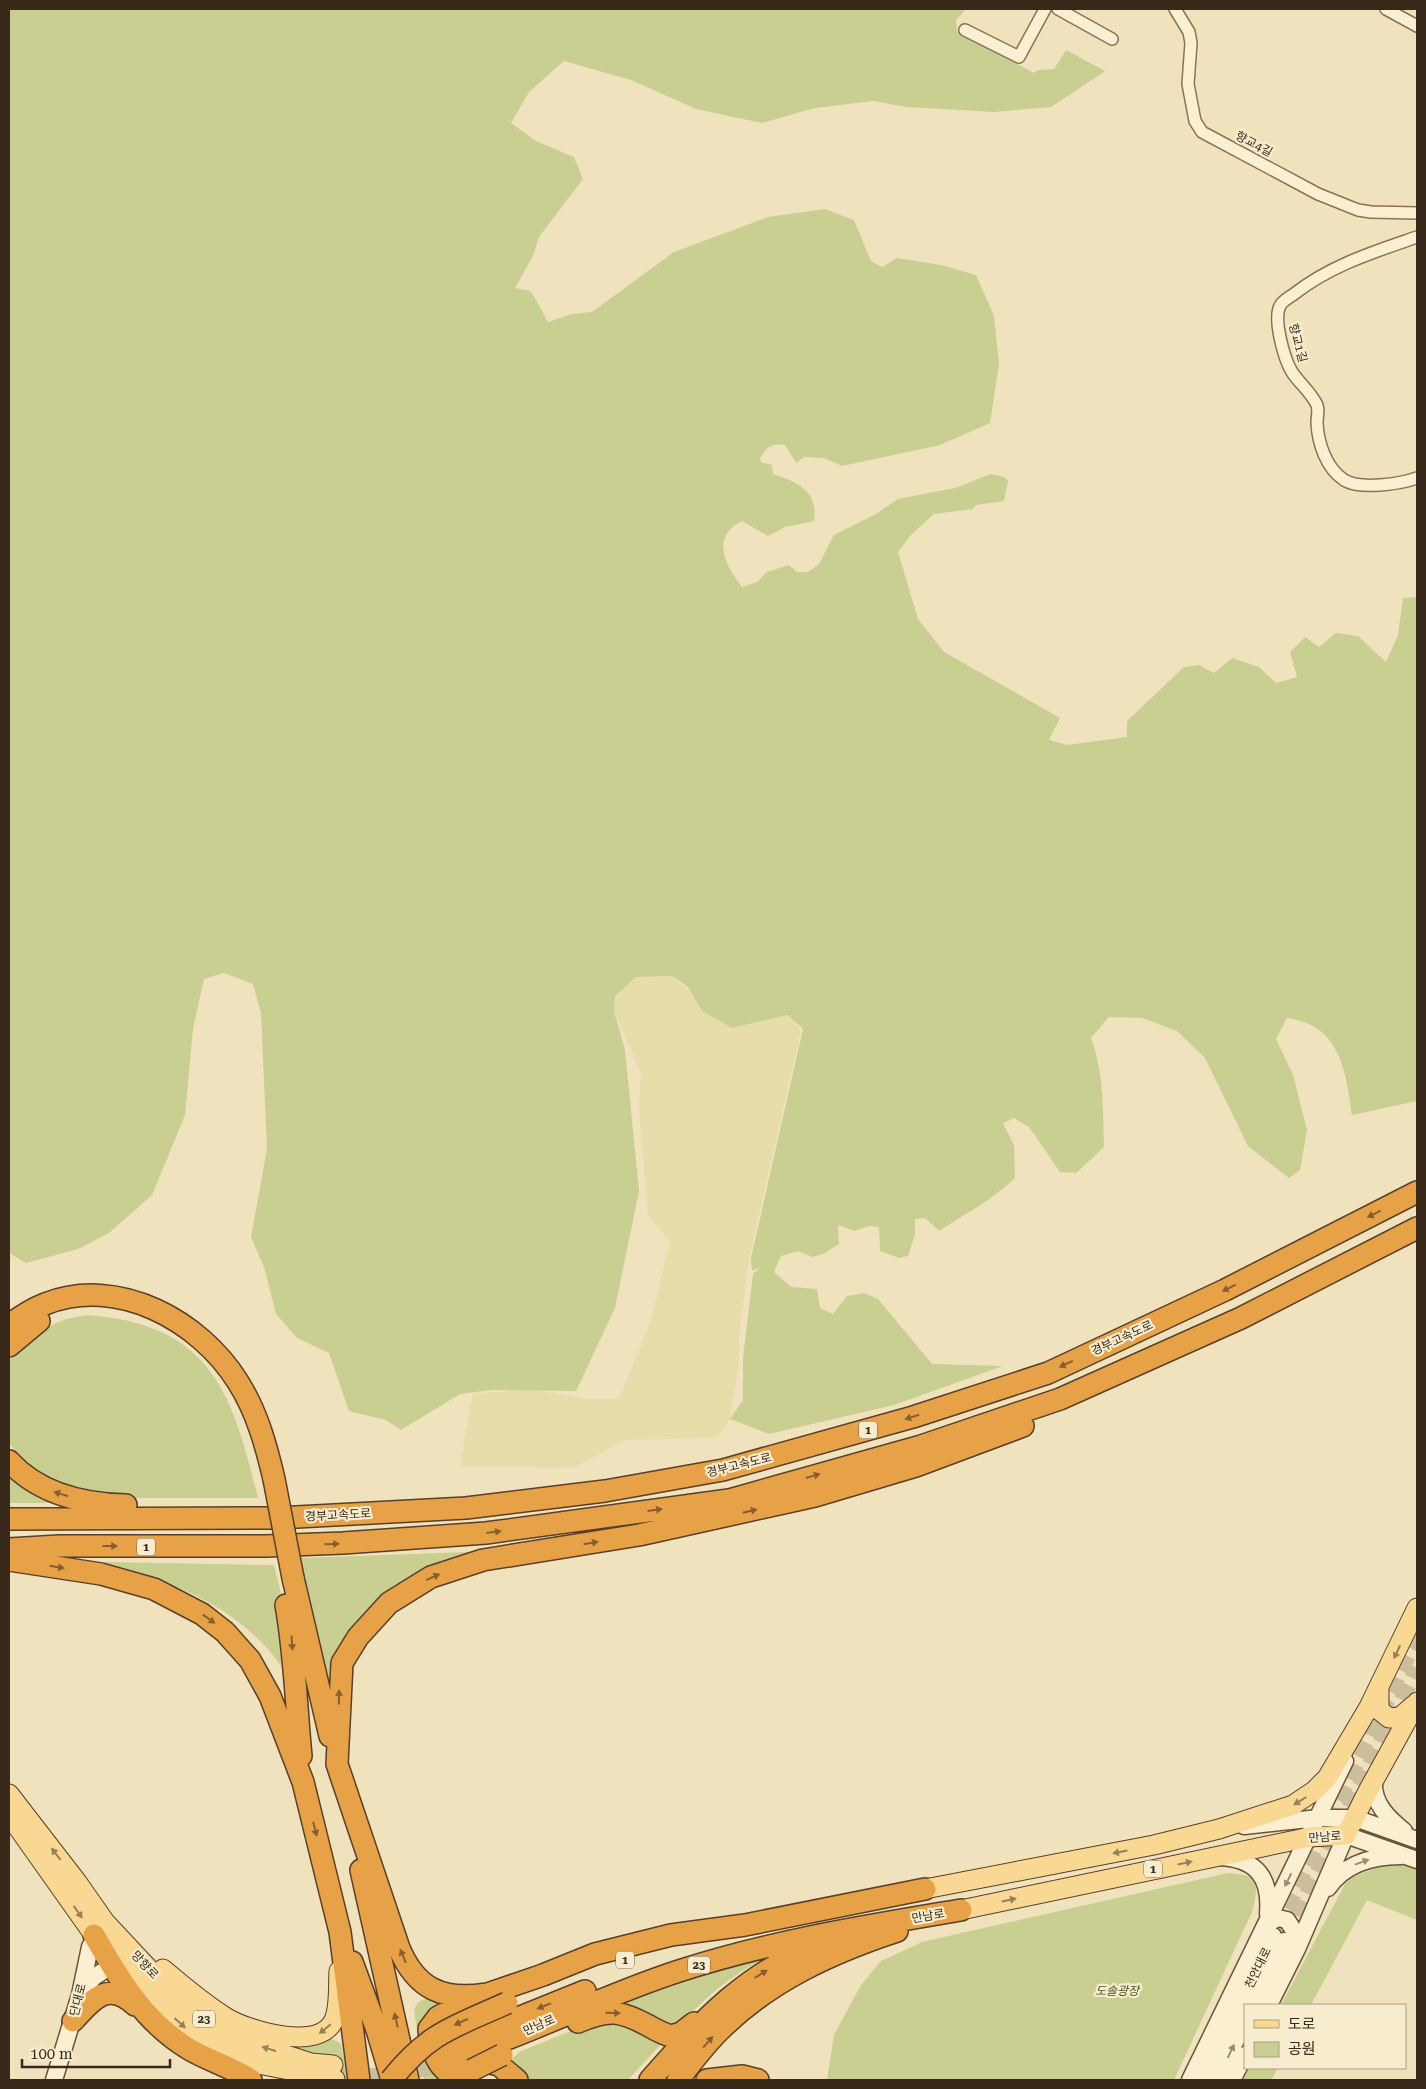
<svg xmlns="http://www.w3.org/2000/svg" width="1426" height="2089" font-family="'Roboto Serif','Noto Sans KR',serif">
  <style>
    .farmland { fill: #e7ddaa }
    .green { fill: #c8cf91 }
    .lines { fill: none; stroke-linecap: round; stroke-linejoin: round }
    .secondary-tunnel { stroke: #ccbd9d; stroke-width: 16; stroke-dasharray: 16 8; stroke-linecap: butt }
    .primary-tunnel { stroke: #ccbd9d; stroke-width: 19; stroke-dasharray: 19 9; stroke-linecap: butt }
    .street-casing { stroke: #8a7255; stroke-width: 14 }
    .secondary-casing { stroke: #6c5339; stroke-width: 19 }
    .primary-casing { stroke: #573f2a; stroke-width: 21 }
    .highway-casing { stroke: #573f2a; stroke-width: 24 }
    .street { stroke: #fbefd1; stroke-width: 11 }
    .secondary { stroke: #fbefd1; stroke-width: 16 }
    .primary { stroke: #f8d892; stroke-width: 19 }
    .highway { stroke: #e7a247; stroke-width: 21 }
    .highway-bridge-casing { stroke: #573f2a; stroke-width: 24; stroke-linecap: butt }
    .highway-bridge { stroke: #e7a247; stroke-width: 21 }
    .oneway { fill: #875f2f }
    .oneway2 { fill: #988056 }
    .oneway3 { fill: #9a8c76 }
    .labels { text-anchor: middle; dominant-baseline: central; stroke-width: 4.5; stroke-linejoin: round; paint-order: stroke }
    .shield { fill: #f8ecce; stroke: #726451; stroke-width: 1 }
    .shield-label { font-size: 11px; font-weight: bold; fill: #38291b }
    .street-label { font-size: 12px; fill: #38291b; stroke: #f8ecce }
    .park-label { font-size: 12px; font-style: italic; fill: #485620; stroke: #f8ecce }
  </style>
  <rect width="100%" height="100%" fill="#f1e2be"/>
  <!-- farmland -->
  <path class="farmland" d="M672,976L689,991L702,1011L732,1028L789,1015L801,1031L750,1254L739,1336V1367L730,1419L717,1438L625,1440L574,1468L460,1466L472,1394L529,1389L588,1399H619L651,1321L670,1241L648,1215L639,1111L641,1074L614,1011L615,996L636,977Z"/>
  <!-- green -->
  <path class="green" d="M9,9H966L956,20L957,31L1034,73L1038,70L1054,69L1066,50L1105,71L1051,107L994,112L906,107L873,101L815,108L762,123L696,109L631,80L564,61L529,92L511,123L536,141L574,157L583,179L539,237L533,256L515,288L531,291L548,322L572,314L592,312L674,252L768,217L825,209L854,220L871,261L882,267L897,258L941,265L976,275L994,316L999,364L990,423L940,445L842,466L824,458L804,457L796,463L785,445C771,443 767,447 760,458L761,462L772,465L773,474C797,482 819,491 814,521L785,527L768,536L742,521C710,537 725,565 742,587L757,582L767,572L789,565L797,572H808L819,564L834,535L876,514L898,499L955,488L991,474L1004,477L1008,481L1004,501L976,505L973,509L934,514L910,536L898,552L918,619L944,652L1060,718L1049,740L1067,745L1127,737V721L1184,667L1199,665L1214,673L1232,658L1259,667L1276,683L1297,677L1290,652L1305,637L1319,647L1336,633L1358,636L1386,662L1398,635L1403,598L1417,597V1101L1352,1115C1346,1071 1340,1025 1287,1018L1276,1039L1293,1075L1307,1130L1300,1170L1289,1178L1248,1146L1205,1058L1177,1031L1142,1018L1109,1017L1091,1038C1104,1073 1103,1110 1104,1147L1076,1173L1060,1172L1029,1127L1014,1118L1003,1123L1014,1145L1015,1178C992,1200 965,1214 939,1231L925,1218L915,1219V1234L908,1256L899,1258L880,1251L879,1227L869,1226L854,1231L838,1225L839,1244L823,1254L812,1257L798,1251L781,1256L774,1272L791,1287L817,1289L820,1308L833,1314L847,1296L865,1293L878,1299L932,1364L1003,1366L894,1405L769,1434L730,1419L743,1400V1358L753,1274L761,1267L752,1271L751,1258L803,1029L788,1015L732,1028L702,1011L687,986L672,976L636,977L615,996L614,1011L625,1050L639,1191L615,1308L576,1391L492,1390L460,1394L401,1430L386,1420L349,1411L329,1353L297,1338L276,1314L264,1267L251,1237L267,1149L261,1013L253,984L224,973L204,979L193,1029L185,1115L152,1195L109,1233L78,1249L26,1263L9,1253Z
    M87,1315C211,1324 232,1392 258,1498H104L57,1485L25,1464L9,1443V1361L17,1347L40,1330L66,1319Z
    M9,1471L57,1503H9Z
    M497,1551L433,1570L335,1677L328,1682L325,1678L299,1558Z
    M104,1562L274,1565L285,1609L281,1666C239,1606 172,1582 104,1562Z
    M1396,1860L1417,1869V1920L1367,1900L1311,2005H1281L1345,1884L1353,1877Z
    M1228,1873L1245,1875L1254,1879C1258,1891 1255,1900 1252,1912L1174,2080H827L834,2035L861,1985L881,1961L922,1942Z
    M764,1954L767,1957C733,1974 702,1999 678,2028L613,2005L628,1997Z
    M425,1999L446,2006L452,2080H424L414,2010L418,2002Z
    M605,2017L664,2041L628,2080H525L508,2063L519,2052Z
    M252,2035L328,2036L341,2044L349,2080H341L340,2062L336,2056L300,2051Z
    M1249,2068H1278L1271,2080H1243Z"/>
  <g class="lines">
    <!-- secondary-tunnel -->
    <path class="secondary-tunnel" d="M1276,1930L1417,1637
      M1286,1937L1417,1668"/>
    <!-- primary-tunnel -->
    <path class="primary-tunnel" d="M335,2079L387,2077L449,2060"/>
    <defs>
      <path id="street" d="M1058,9L1112,39
        M1175,9L1189,32L1191,43L1188,84L1195,121L1202,132L1318,194L1358,210L1371,212L1417,213
        M1386,9L1417,26
        M965,30L1019,57L1045,9
        M1417,237C1374,252 1331,265 1294,294C1290,297 1282,301 1280,306C1273,319 1284,359 1292,372C1299,383 1311,392 1317,405C1319,411 1317,417 1317,423C1318,443 1326,468 1344,480C1360,490 1400,484 1417,478"/>
      <path id="secondary" d="M1374,1780C1372,1803 1388,1818 1404,1831
        M1244,1826L1318,1818H1355L1417,1840
        M1220,1857C1257,1859 1271,1878 1268,1914
        M1328,1888C1345,1863 1372,1856 1401,1856
        M1266,1924L1278,1918L1287,1920L1296,1934V1949
        M82,1991L94,1977L108,1968L122,1971
        M1253,2005L1284,1941
        M1269,2005L1297,1949L1346,1835L1417,1860
        M54,2080L80,1995L90,1947L99,1930
        M1190,2080L1345,1761
        M1203,2080L1273,1936
        M1216,2080L1245,2022
        M1232,2080L1245,2055"/>
      <path id="primary" d="M1379,1688V1710L1389,1718L1400,1717L1414,1705
        M9,1794L77,1882L105,1922L177,1999L210,2024L249,2043L311,2063L333,2065
        M9,1815L94,1935L152,1998L189,2030L225,2051L258,2064L335,2079
        M925,1889L1154,1845L1219,1829L1293,1805L1314,1791L1327,1778L1369,1707L1417,1608
        M961,1910L1310,1837L1346,1835L1368,1791L1417,1702
        M163,1969C183,1986 204,2004 227,2018C249,2031 320,2052 334,2020C340,2006 338,1986 339,1971"/>
      <path id="highway" d="M9,1325C20,1317 32,1309 45,1304C118,1275 200,1321 238,1382C257,1412 266,1445 274,1479
        M9,1346L39,1321
        M9,1461C39,1494 82,1504 126,1505
        M9,1519L278,1518L466,1508L605,1491L723,1470L913,1417L1048,1373L1225,1290L1417,1192
        M9,1549L59,1546H266L343,1543L486,1533L729,1500L921,1446L1060,1399L1241,1318L1417,1228
        M9,1560L101,1574L154,1589L202,1614L225,1632L250,1660L270,1696L303,1782L340,1932L359,2080
        M293,1578L330,1736
        M286,1605C295,1654 296,1706 301,1756
        M361,1870L408,2080
        M94,1935C119,1979 144,2022 189,2049C209,2061 232,2067 251,2080
        M352,1962L377,2030L392,2080
        M486,1994C443,2001 416,1989 399,1948L337,1764L342,1663L358,1637L389,1603L431,1577L483,1560L639,1535L815,1496L916,1466L1023,1426
        M73,2021C93,1999 108,1980 135,2005
        M578,2022C609,2009 620,2010 649,2026C656,2030 663,2034 671,2036L681,2033L694,2023
        M446,2047L585,1991
        M474,2059L499,2065L517,2080
        M449,2060C528,2035 601,1996 679,1971C771,1941 866,1926 961,1910
        M472,2070L456,2076C438,2071 430,2047 429,2029L438,2017L470,2000L543,1975L595,1954L671,1935L745,1925L925,1889
        M650,2080C700,2023 750,1967 825,1944
        M678,2080C692,2062 705,2044 722,2028C771,1980 833,1952 897,1931
        M707,2080L742,2076L758,2080"/>
    </defs>
    <!-- street casing -->
    <use href="#street" class="street-casing"/>
    <!-- secondary casing -->
    <use href="#secondary" class="secondary-casing"/>
    <!-- primary casing -->
    <use href="#primary" class="primary-casing"/>
    <!-- highway casing -->
    <use href="#highway" class="highway-casing"/>
    <!-- street -->
    <use href="#street" class="street"/>
    <!-- secondary -->
    <use href="#secondary" class="secondary"/>
    <!-- primary -->
    <use href="#primary" class="primary"/>
    <!-- highway -->
    <use href="#highway" class="highway"/>
    <defs>
      <path id="highway-bridge" d="M274,1479L293,1578
        M472,2070L502,2055
        M391,2080C429,2032 454,2027 507,2003"/>
    </defs>
    <!-- highway-bridge casing -->
    <use href="#highway-bridge" class="highway-bridge-casing"/>
    <!-- highway-bridge -->
    <use href="#highway-bridge" class="highway-bridge"/>
  </g>
  <!-- one-way arrows -->
  <defs><path id="oneway-solid" d="M-6-.8H1V-3.2L6.5 0L1 3.2V.8H-6Z" transform="scale(1.25)"/></defs>
  <g class="oneway">
    <use href="#oneway-solid" transform="translate(1374 1214) rotate(153)"/>
    <use href="#oneway-solid" transform="translate(1229 1288) rotate(154)"/>
    <use href="#oneway-solid" transform="translate(1066 1364) rotate(155)"/>
    <use href="#oneway-solid" transform="translate(912 1417) rotate(163)"/>
    <use href="#oneway-solid" transform="translate(813 1476) rotate(-16)"/>
    <use href="#oneway-solid" transform="translate(61 1494) rotate(-162)"/>
    <use href="#oneway-solid" transform="translate(655 1510) rotate(-8)"/>
    <use href="#oneway-solid" transform="translate(750 1511) rotate(-13)"/>
    <use href="#oneway-solid" transform="translate(494 1532) rotate(-7)"/>
    <use href="#oneway-solid" transform="translate(591 1543) rotate(-10)"/>
    <use href="#oneway-solid" transform="translate(332 1544) rotate(-2)"/>
    <use href="#oneway-solid" transform="translate(110 1546)"/>
    <use href="#oneway-solid" transform="translate(57 1567) rotate(9)"/>
    <use href="#oneway-solid" transform="translate(433 1577) rotate(-24)"/>
    <use href="#oneway-solid" transform="translate(209 1619) rotate(36)"/>
    <use href="#oneway-solid" transform="translate(292 1643) rotate(86)"/>
    <use href="#oneway-solid" transform="translate(339 1697) rotate(-89)"/>
    <use href="#oneway-solid" transform="translate(315 1829) rotate(76)"/>
    <use href="#oneway-solid" transform="translate(403 1956) rotate(-113)"/>
    <use href="#oneway-solid" transform="translate(761 1974) rotate(-32)"/>
    <use href="#oneway-solid" transform="translate(544 2006) rotate(159)"/>
    <use href="#oneway-solid" transform="translate(613 2013) rotate(1)"/>
    <use href="#oneway-solid" transform="translate(396 2020) rotate(-103)"/>
    <use href="#oneway-solid" transform="translate(461 2022) rotate(156)"/>
    <use href="#oneway-solid" transform="translate(708 2042) rotate(-49)"/>
  </g>
  <g class="oneway2">
    <use href="#oneway-solid" transform="translate(1397 1652) rotate(115)"/>
    <use href="#oneway-solid" transform="translate(1300 1801) rotate(148)"/>
    <use href="#oneway-solid" transform="translate(1120 1852) rotate(169)"/>
    <use href="#oneway-solid" transform="translate(56 1854) rotate(-128)"/>
    <use href="#oneway-solid" transform="translate(1185 1863) rotate(-12)"/>
    <use href="#oneway-solid" transform="translate(1009 1900) rotate(-12)"/>
    <use href="#oneway-solid" transform="translate(78 1912) rotate(55)"/>
    <use href="#oneway-solid" transform="translate(180 2023) rotate(42)"/>
    <use href="#oneway-solid" transform="translate(325 2029) rotate(141)"/>
    <use href="#oneway-solid" transform="translate(269 2049) rotate(-162)"/>
  </g>
  <g class="oneway3">
    <use href="#oneway-solid" transform="translate(1362 1862) rotate(-20)"/>
    <use href="#oneway-solid" transform="translate(1288 1880) rotate(116)"/>
    <use href="#oneway-solid" transform="translate(1231 2051) rotate(-64)"/>
  </g>
  <g class="labels">
    <!-- shield labels -->
    <g class="shield">
      <rect x="859" y="1421.5" width="18" height="17" rx="4"/>
      <rect x="137" y="1538.5" width="18" height="17" rx="4"/>
      <rect x="1144" y="1860.5" width="18" height="17" rx="4"/>
      <rect x="616" y="1951.5" width="18" height="17" rx="4"/>
      <rect x="688" y="1956.5" width="22" height="17" rx="4"/>
      <rect x="193" y="2010.5" width="22" height="17" rx="4"/>
    </g>
    <g class="shield-label">
      <text x="868" y="1430">1</text>
      <text x="146" y="1547">1</text>
      <text x="1153" y="1869">1</text>
      <text x="625" y="1960">1</text>
      <text x="699" y="1965">23</text>
      <text x="204" y="2019">23</text>
    </g>
    <!-- street labels -->
    <g class="street-label">
      <text transform="translate(1254 144) rotate(28)">향교4길</text>
      <text transform="translate(1298 343) rotate(75)">향교1길</text>
      <text transform="translate(1122 1338) rotate(-25)">경부고속도로</text>
      <text transform="translate(739 1465) rotate(-14)">경부고속도로</text>
      <text transform="translate(338 1515) rotate(-3)">경부고속도로</text>
      <text transform="translate(1325 1837) rotate(-4)">만남로</text>
      <text transform="translate(928 1916) rotate(-10)">만남로</text>
      <text transform="translate(145 1965) rotate(47)">망향로</text>
      <text transform="translate(1258 1968) rotate(-64)">천안대로</text>
      <text transform="translate(78 2000) rotate(-76)">단대로</text>
      <text transform="translate(539 2025) rotate(-24)">만남로</text>
    </g>
    <!-- park labels -->
    <g class="park-label">
      <text x="1117" y="1991">도솔광장</text>
    </g>
  </g>
  <!-- border -->
  <rect width="1426" height="2089" fill="none" stroke="#38291b" stroke-width="20"/>
  <!-- legend -->
  <rect x="1244" y="2004" width="162" height="65" fill="#f8ecce" stroke="#ab9e86"/>
  <rect x="1254" y="2020" width="25" height="8" fill="#f8d892" stroke="#ab9e86"/>
  <text x="1288" y="2029" font-size="15" fill="#38291b">도로</text>
  <rect x="1254" y="2042" width="25" height="15" fill="#c8cf91" stroke="#ab9e86"/>
  <text x="1288" y="2054" font-size="15" fill="#38291b">공원</text>
  <!-- scale -->
  <path d="M22 2059v8h148v-8" fill="none" stroke="#38291b" stroke-width="2.5"/>
  <text x="30" y="2059" font-size="15" fill="#38291b" stroke="#f8ecce" stroke-width="4" paint-order="stroke">100 m</text>
</svg>
